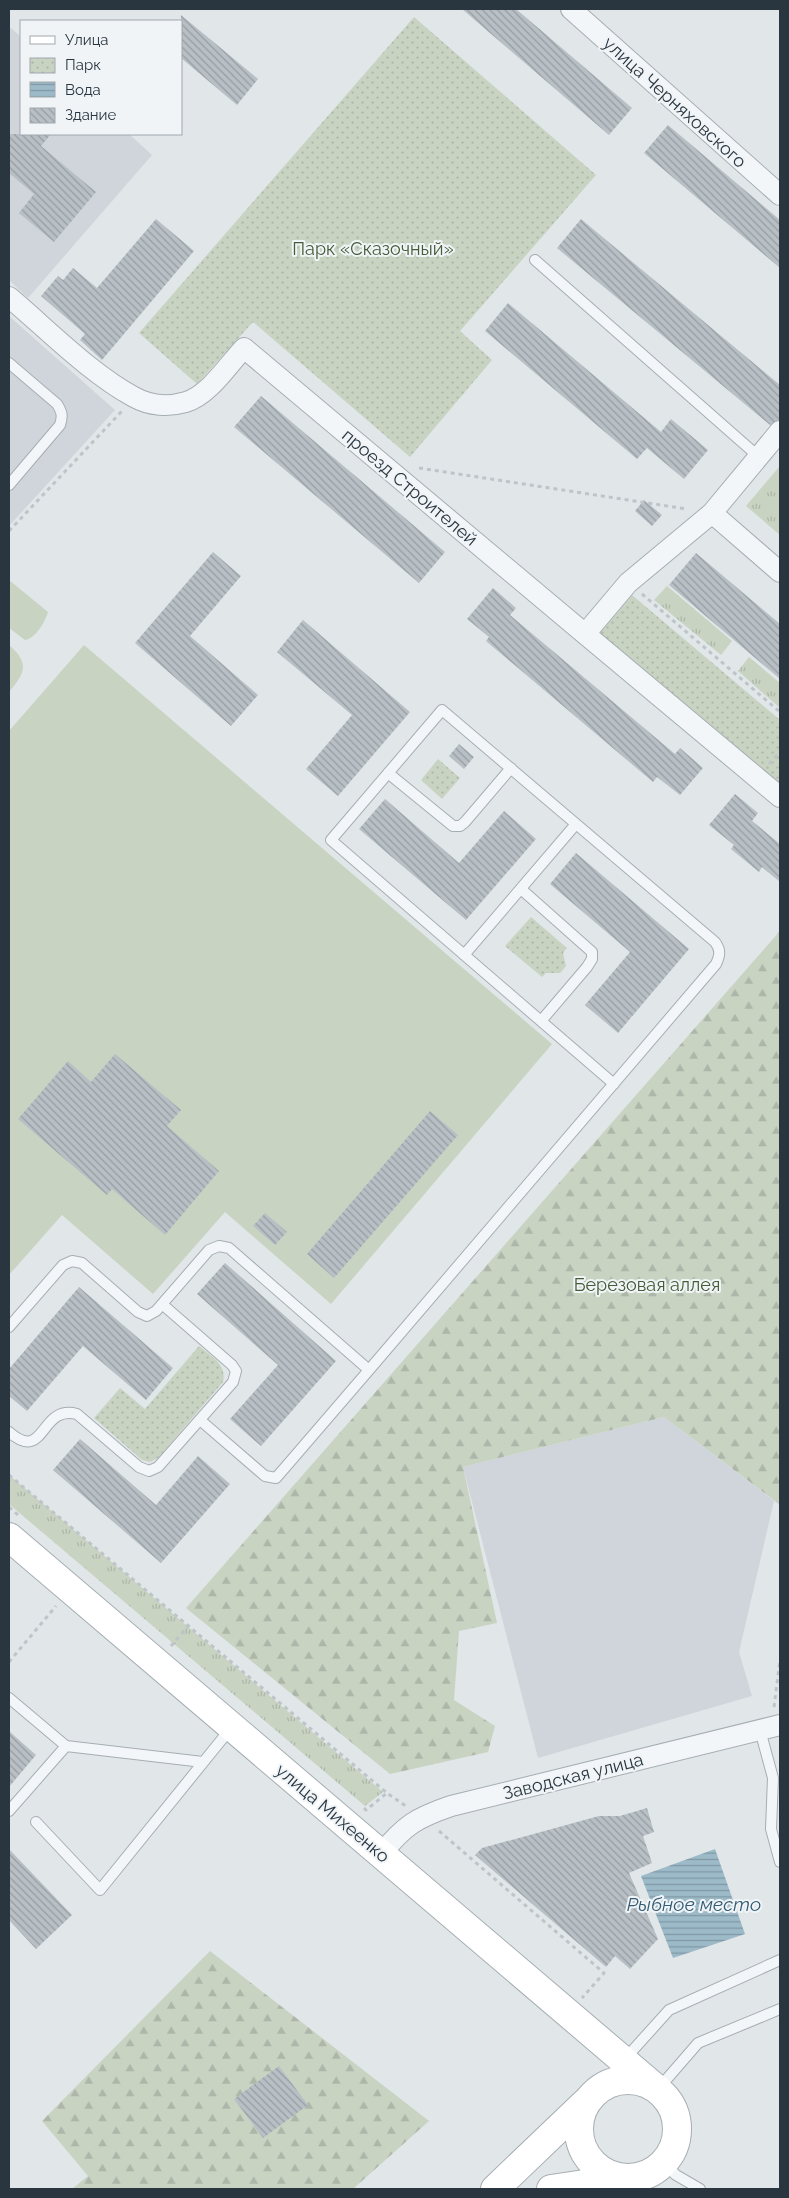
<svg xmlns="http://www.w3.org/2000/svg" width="789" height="2198" font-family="Raleway,sans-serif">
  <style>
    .built { fill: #cfd5db }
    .grass { fill: url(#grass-tufts) }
    .forest { fill: url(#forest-firs) }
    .park { fill: url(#park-dots) }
    .pitch { fill: #c9d3c2 }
    .water { fill: url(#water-rules) }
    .building { fill: url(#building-back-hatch) }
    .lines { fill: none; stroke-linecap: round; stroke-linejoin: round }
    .lane-casing { stroke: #a6aeb3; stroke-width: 12 }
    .street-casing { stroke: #a6aeb3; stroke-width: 22 }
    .secondary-casing { stroke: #a6aeb3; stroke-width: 30 }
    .path { stroke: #bec4c8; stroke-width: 3; stroke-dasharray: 4 4; stroke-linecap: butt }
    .lane { stroke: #f3f6f8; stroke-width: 10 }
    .street { stroke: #f3f6f8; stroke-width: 20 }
    .secondary { stroke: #fff; stroke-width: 28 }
    .labels { text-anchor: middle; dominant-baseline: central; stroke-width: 4; stroke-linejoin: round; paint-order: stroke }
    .street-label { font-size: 18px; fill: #293640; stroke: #f0f4f7 }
    .park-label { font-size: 18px; fill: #455c37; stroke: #f0f4f7 }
    .water-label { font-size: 19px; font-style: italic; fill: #345c74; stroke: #f0f4f7 }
  </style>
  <defs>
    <pattern id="grass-tufts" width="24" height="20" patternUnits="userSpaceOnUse" patternTransform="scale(1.25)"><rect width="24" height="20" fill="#c9d3c2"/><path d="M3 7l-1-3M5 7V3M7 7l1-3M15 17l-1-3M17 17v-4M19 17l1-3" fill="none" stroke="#adb6a8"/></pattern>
    <pattern id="forest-firs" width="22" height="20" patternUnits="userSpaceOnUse" patternTransform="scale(1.25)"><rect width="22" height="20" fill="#c9d3c2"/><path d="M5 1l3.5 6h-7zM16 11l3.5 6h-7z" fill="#adb6a8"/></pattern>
    <pattern id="park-dots" width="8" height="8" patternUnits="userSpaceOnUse" patternTransform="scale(1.25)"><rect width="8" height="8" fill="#c9d3c2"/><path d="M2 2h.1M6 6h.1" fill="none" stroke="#adb6a8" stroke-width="1.8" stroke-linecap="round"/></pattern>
    <pattern id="water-rules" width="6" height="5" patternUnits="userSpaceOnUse" patternTransform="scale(1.25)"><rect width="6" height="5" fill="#9dbac8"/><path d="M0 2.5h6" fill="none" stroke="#8098a4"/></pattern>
    <pattern id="building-back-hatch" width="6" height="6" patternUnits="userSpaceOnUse" patternTransform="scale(1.25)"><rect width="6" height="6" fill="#b8c0c6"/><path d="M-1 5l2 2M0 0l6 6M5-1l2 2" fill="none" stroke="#969da2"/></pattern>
  </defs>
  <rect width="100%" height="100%" fill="#e1e6e9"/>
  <!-- built -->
  <path class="built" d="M11,28L21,37V134H129L152,155L28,298L9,280V31Z
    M9,316L115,410L9,526Z
    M664,1417L774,1501L739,1652L752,1696L538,1758L463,1467Z"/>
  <!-- grass -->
  <path class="grass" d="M779,467L780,469V535L746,506Z
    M667,586L732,641L721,655L654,600Z
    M749,657L780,683V708L738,671Z
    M9,1475L383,1792L365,1806L9,1504Z"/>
  <!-- forest -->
  <path class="forest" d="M780,931V1505L664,1417L463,1467L497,1623L459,1631L454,1700L495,1726L488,1752L390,1774L186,1608Z
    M210,1951L429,2121L353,2189H72L88,2176L42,2121Z"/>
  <!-- park -->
  <path class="park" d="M414,17L596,175L460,331L492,360L410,457L253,322L197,384L139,333Z
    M632,595L780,720V787L599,634Z
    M438,759L460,778L442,799L421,780Z
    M531,917L567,948L563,953L566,966L560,973H546L542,977L505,946Z
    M199,1346C212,1357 227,1364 223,1382L158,1458L150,1462L142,1460L94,1418L120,1388L145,1409Z"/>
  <!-- pitch -->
  <path class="pitch" d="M9,580L48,612C45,622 36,638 25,640L9,628Z
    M9,645C30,663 25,673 9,692Z
    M84,645L552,1044L331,1304L225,1212L153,1294L62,1215L9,1275V731Z"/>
  <!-- water -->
  <path class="water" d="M715,1849L745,1934L673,1958L641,1876Z"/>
  <!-- building -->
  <path class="building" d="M462,9H516L632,108L609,135Z
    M181,15L258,79L237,105L181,58Z
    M668,125L780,220V268L644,153Z
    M9,134H51L41,146L96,192L54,242L19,213L34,194L9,173Z
    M156,219L194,251L102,360L80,340L85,334L41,296L58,276L63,280L73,268L97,288Z
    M581,219L780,385V419L770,425L557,248Z
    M508,303L661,432L671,419L708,450L684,479L647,448L637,459L485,331Z
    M261,396L445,552L419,583L234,427Z
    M644,500L662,515L652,526L635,511Z
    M213,552L241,576L190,636L258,695L231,726L135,643Z
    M696,553L780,624V679L669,585Z
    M493,588L516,608L510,615L675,754L680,748L703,768L680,795L657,777L653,782L486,641L489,637L467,619Z
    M303,620L410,712L338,796L306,769L352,715L277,652Z
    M459,744L474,757L464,769L449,756Z
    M735,794L758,813L752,821L780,844V882L762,867L759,872L731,849L734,845L709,825Z
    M385,799L459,863L504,811L536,839L466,920L359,829Z
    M576,853L689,949L618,1033L585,1005L630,952L550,884Z
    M115,1054L181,1110L167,1126L219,1171L165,1235L112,1189L107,1195L18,1119L68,1061L91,1082Z
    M430,1111L458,1135L334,1278L307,1254Z
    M265,1213L287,1232L275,1245L253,1226Z
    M225,1263L336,1361L261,1446L230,1419L278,1365L197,1294Z
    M79,1287L173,1368L146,1400L83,1346L27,1411L9,1396V1369Z
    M80,1439L156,1505L198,1456L230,1484L161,1563L53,1470Z
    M9,1731L36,1755L9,1787Z
    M647,1808L654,1832L643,1836L652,1863L629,1873L658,1939L630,1969L615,1956L606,1967L475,1855L482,1848L599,1816H620Z
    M9,1849L72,1915L36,1949L9,1920Z
    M279,2066L308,2105L263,2138L234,2099Z"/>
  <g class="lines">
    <defs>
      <path id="lane" d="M535,260L759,457
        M9,363L57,404C62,412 63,416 60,425L9,485
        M388,773L453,826H460L465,822L511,768
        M521,889L592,952V959L587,967L541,1021
        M464,955L576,824
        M9,1327L63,1265L72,1261L82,1263L138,1312L147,1316L156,1311L209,1250L219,1246L229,1248L369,1370L276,1478L265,1476L200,1420
        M369,1370L716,964C720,955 721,950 715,942L442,710L331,840L614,1084
        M9,1432C46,1464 39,1404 77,1414L139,1467L149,1471L158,1467L233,1382L236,1371L232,1365L162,1304
        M9,1698L66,1746L203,1762
        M760,1730L773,1778L771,1829L780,1862
        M9,1811L66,1746
        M36,1822L100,1890L231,1728
        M624,2060L669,2010L780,1960
        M659,2088L698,2043L780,2009
        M663,2163L676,2175L700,2189"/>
      <path id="street" d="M571,9L780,195
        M9,297C47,329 91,374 134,397C150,406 169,407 186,402C209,395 228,365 244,348L585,634L628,583L712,513L780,431
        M712,513L780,572
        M585,634L780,797
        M381,1854C405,1825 416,1818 451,1806L780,1725
        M586,2154L598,2189
        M627,2189L652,2172"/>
      <path id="secondary" d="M9,1537L658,2090
        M579 2129a49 49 0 1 1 98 0a49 49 0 1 1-98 0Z
        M495,2189L586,2102
        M551,2189L624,2178"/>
    </defs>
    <!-- lane casing -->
    <use href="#lane" class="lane-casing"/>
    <!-- street casing -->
    <use href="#street" class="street-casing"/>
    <!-- secondary casing -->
    <use href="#secondary" class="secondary-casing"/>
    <!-- path -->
    <path class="path" d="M419,468L687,509
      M9,531L122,411
      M642,594L780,712
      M769,764L780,752
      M9,1475L387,1793L406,1806
      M9,1507L18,1515
      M171,1646L188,1626
      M9,1662L56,1606
      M774,1707L780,1660
      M364,1808L366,1810L387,1793
      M439,1831L604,1973L582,1998"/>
    <!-- lane -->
    <use href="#lane" class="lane"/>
    <!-- street -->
    <use href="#street" class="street"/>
    <!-- secondary -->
    <use href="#secondary" class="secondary"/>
  </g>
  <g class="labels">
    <!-- street labels -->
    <g class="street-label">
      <text transform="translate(675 102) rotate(42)">улица Черняховского</text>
      <text transform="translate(410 487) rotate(40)">проезд Строителей</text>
      <text transform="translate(573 1776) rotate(-14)">Заводская улица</text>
      <text transform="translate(333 1813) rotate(40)">улица Михеенко</text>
    </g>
    <!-- park labels -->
    <g class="park-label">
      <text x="373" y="248">Парк «Сказочный»</text>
      <text x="647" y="1284">Березовая аллея</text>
    </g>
    <!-- water labels -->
    <g class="water-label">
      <text x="694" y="1904">Рыбное место</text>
    </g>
  </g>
  <!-- border -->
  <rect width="789" height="2198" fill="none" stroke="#293640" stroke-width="20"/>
  <!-- legend -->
  <rect x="20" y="20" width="162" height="115" fill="#f0f4f7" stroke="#a0a8ae"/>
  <rect x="30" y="36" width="25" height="8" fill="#ffffff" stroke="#a0a8ae"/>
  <text x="65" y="45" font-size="15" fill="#293640">Улица</text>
  <rect x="30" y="58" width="25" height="15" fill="url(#park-dots)" stroke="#a0a8ae"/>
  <text x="65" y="70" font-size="15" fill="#293640">Парк</text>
  <rect x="30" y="82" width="25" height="15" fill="url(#water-rules)" stroke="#a0a8ae"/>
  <text x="65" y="95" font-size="15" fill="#293640">Вода</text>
  <rect x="30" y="108" width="25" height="15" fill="url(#building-back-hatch)" stroke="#a0a8ae"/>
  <text x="65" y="120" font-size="15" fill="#293640">Здание</text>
</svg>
